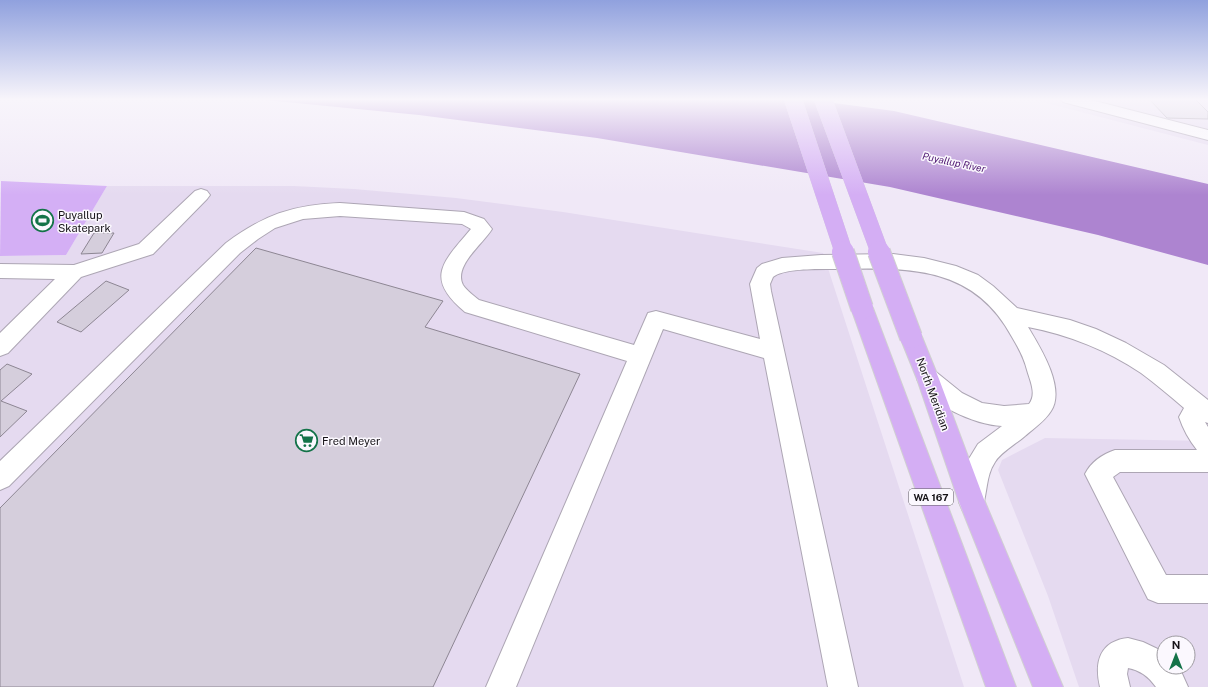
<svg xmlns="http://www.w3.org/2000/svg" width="1208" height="687" font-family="'Public Sans',sans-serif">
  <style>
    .built { fill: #e5daf0; fill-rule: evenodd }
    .green { fill: #d4aff5 }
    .water { fill: #ad84d0 }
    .building { fill: #d5cedc; stroke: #8d8693 }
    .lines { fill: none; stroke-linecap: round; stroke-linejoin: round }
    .minor-casing { stroke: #ada6b4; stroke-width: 2 }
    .major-casing { stroke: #d0d0d1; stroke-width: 2 }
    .minor { fill: #fff; fill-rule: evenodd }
    .major { fill: #d4aef4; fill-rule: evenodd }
    .major-bridge-far1-casing { stroke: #d0d0d1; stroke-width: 18; stroke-linecap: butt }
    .major-bridge-casing { stroke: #d0d0d1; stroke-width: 24; stroke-linecap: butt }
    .major-bridge-far1 { stroke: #d4aef4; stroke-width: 18 }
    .major-bridge { stroke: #d4aef4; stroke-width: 22 }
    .labels { text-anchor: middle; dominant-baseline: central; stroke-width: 3; stroke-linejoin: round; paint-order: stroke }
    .far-water-label { font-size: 10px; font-style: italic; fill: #4e1771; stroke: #fbf8fe }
    .shield { fill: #fbf8fe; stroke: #5b585d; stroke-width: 1 }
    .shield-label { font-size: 10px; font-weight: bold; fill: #161318 }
    .poi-label { font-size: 11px; fill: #161318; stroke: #fbf8fe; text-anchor: start }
    .street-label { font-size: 11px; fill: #161318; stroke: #fbf8fe }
  </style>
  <rect width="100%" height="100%" fill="#f0e8f7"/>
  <!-- built -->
  <path class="built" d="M1031,99H1208V145Z
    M107,186H294L354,189L456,198L563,212L823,253L964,687H0V256L66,255Z
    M1045,438L1208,441V687H1079L1048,596L998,470L1002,460ZM1164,643H1188V667H1164Z"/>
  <!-- green -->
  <path class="green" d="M1,181L107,186L66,255L0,256Z"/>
  <!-- water -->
  <path class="water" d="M255,99H804L894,111L1208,184V265L1098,235L890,187L597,138L419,115Z"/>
  <!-- building -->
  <path class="building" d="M1149,99H1195L1208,112V119L1167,118Z
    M94,233H114L102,253L81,254Z
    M256,248L443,301L425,327L580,374L433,687H0V508Z
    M106,281L129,290L81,332L57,322Z
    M7,364L32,374L1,401L27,411L0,437V370Z"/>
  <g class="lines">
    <defs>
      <path id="minor" d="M1061,99H1087L1208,130V140L1063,102Z
        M201,189L207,191L210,195L207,199L153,254L81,277L8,353L0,356V333L55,279L0,278V264L74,265L139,244L195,191Z
        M340,203L464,212L484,219L492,229C483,244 453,266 463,285C467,291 474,296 479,300L634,345L648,313L656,311L760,339L750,284L757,268L762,264L782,258L821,255L893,254L924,258L956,266L978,275L993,286L1017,308L1070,320L1096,329L1126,343L1164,365L1208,400V423L1205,422L1208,427V472H1120L1113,477L1166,575H1208V603H1158L1148,599L1085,474C1091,462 1103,454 1115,450H1197C1189,440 1183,429 1179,417L1184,408C1170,396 1156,384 1141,373C1107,350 1069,335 1028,327C1040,347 1066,388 1051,411C1045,421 1034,428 1025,436C1016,444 1001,452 995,462C985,477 988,494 981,511L972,514L963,511L959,502L963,470L967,462L978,444L1002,426C973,424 930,405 917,379L920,372L928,370L936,372L962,393L982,403L1004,406L1029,404C1037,394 1030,381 1027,370C1024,358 1018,347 1012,337C973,264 906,268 835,269C820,269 784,268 773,277L770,284L771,291L858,687H828L764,358L663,329L516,687H486L627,361L465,312C424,278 443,262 471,229L462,224L340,216L303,219L275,228L258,239L240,253L9,486L0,490V461L226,243C264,215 292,205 340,203Z
        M1128,638L1143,642L1164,652V667H1179L1188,687H1156C1149,677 1140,670 1128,668L1127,674L1130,687H1100C1094,662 1100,641 1128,638Z"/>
      <path id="major" d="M862,300L869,302L873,308L1016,687H986L851,308L855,302Z
        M911,328L919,331L922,337L939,379L985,502L1063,687H1033L959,502L917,379L900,337L903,331Z"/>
    </defs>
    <!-- minor casing -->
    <use href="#minor" class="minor-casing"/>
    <!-- major casing -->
    <use href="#major" class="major-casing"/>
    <!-- minor -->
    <use href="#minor" class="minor"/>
    <!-- major -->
    <use href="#major" class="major"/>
    <defs>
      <path id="major-bridge-far1" d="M793,99L844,253
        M823,99L880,253"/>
      <path id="major-bridge" d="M843,252L862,308
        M879,252L911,337"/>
    </defs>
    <!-- major-bridge-far1 casing -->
    <use href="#major-bridge-far1" class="major-bridge-far1-casing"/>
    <!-- major-bridge casing -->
    <use href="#major-bridge" class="major-bridge-casing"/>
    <!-- major-bridge-far1 -->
    <use href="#major-bridge-far1" class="major-bridge-far1"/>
    <!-- major-bridge -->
    <use href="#major-bridge" class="major-bridge"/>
  </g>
  <!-- sky -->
  <linearGradient id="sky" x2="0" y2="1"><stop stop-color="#90a1de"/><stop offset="0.51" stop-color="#f8f5fb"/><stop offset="1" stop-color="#f8f5fb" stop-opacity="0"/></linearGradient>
  <rect width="1208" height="195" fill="url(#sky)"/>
  <!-- icons -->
  <defs>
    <symbol id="stadium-ring" viewBox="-11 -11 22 22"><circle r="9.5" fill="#fbf8fe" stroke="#147349" stroke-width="1.5"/><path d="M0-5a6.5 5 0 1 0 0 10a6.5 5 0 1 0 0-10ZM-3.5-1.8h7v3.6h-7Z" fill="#147349"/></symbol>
    <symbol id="supermarket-ring" viewBox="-11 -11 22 22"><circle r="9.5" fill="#fbf8fe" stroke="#147349" stroke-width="1.5"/><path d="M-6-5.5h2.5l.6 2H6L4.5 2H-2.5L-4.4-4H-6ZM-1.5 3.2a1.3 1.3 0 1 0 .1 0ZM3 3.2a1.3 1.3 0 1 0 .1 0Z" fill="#147349"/></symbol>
  </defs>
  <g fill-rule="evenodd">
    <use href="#stadium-ring" x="30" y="208" width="25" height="25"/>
    <use href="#supermarket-ring" x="294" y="428" width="25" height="25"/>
  </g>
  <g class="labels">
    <!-- far-water labels -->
    <g class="far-water-label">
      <text transform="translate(954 162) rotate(12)">Puyallup River</text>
    </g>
    <!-- shield labels -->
    <rect class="shield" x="909" y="489" width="44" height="16" rx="3"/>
    <g class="shield-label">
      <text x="931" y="497">WA 167</text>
    </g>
    <!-- poi labels -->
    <g class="poi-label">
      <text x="58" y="215">Puyallup<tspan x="58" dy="13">Skatepark</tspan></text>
      <text x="322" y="441">Fred Meyer</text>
    </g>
    <!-- street labels -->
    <g class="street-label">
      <text transform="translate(933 394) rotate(70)">North Meridian</text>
    </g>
  </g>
  <!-- north arrow -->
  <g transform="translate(1176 655)"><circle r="19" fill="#fbf8fe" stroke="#9f9ca2"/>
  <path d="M0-3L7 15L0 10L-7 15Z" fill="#147349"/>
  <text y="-6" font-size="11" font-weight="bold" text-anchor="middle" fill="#161318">N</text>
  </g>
</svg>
